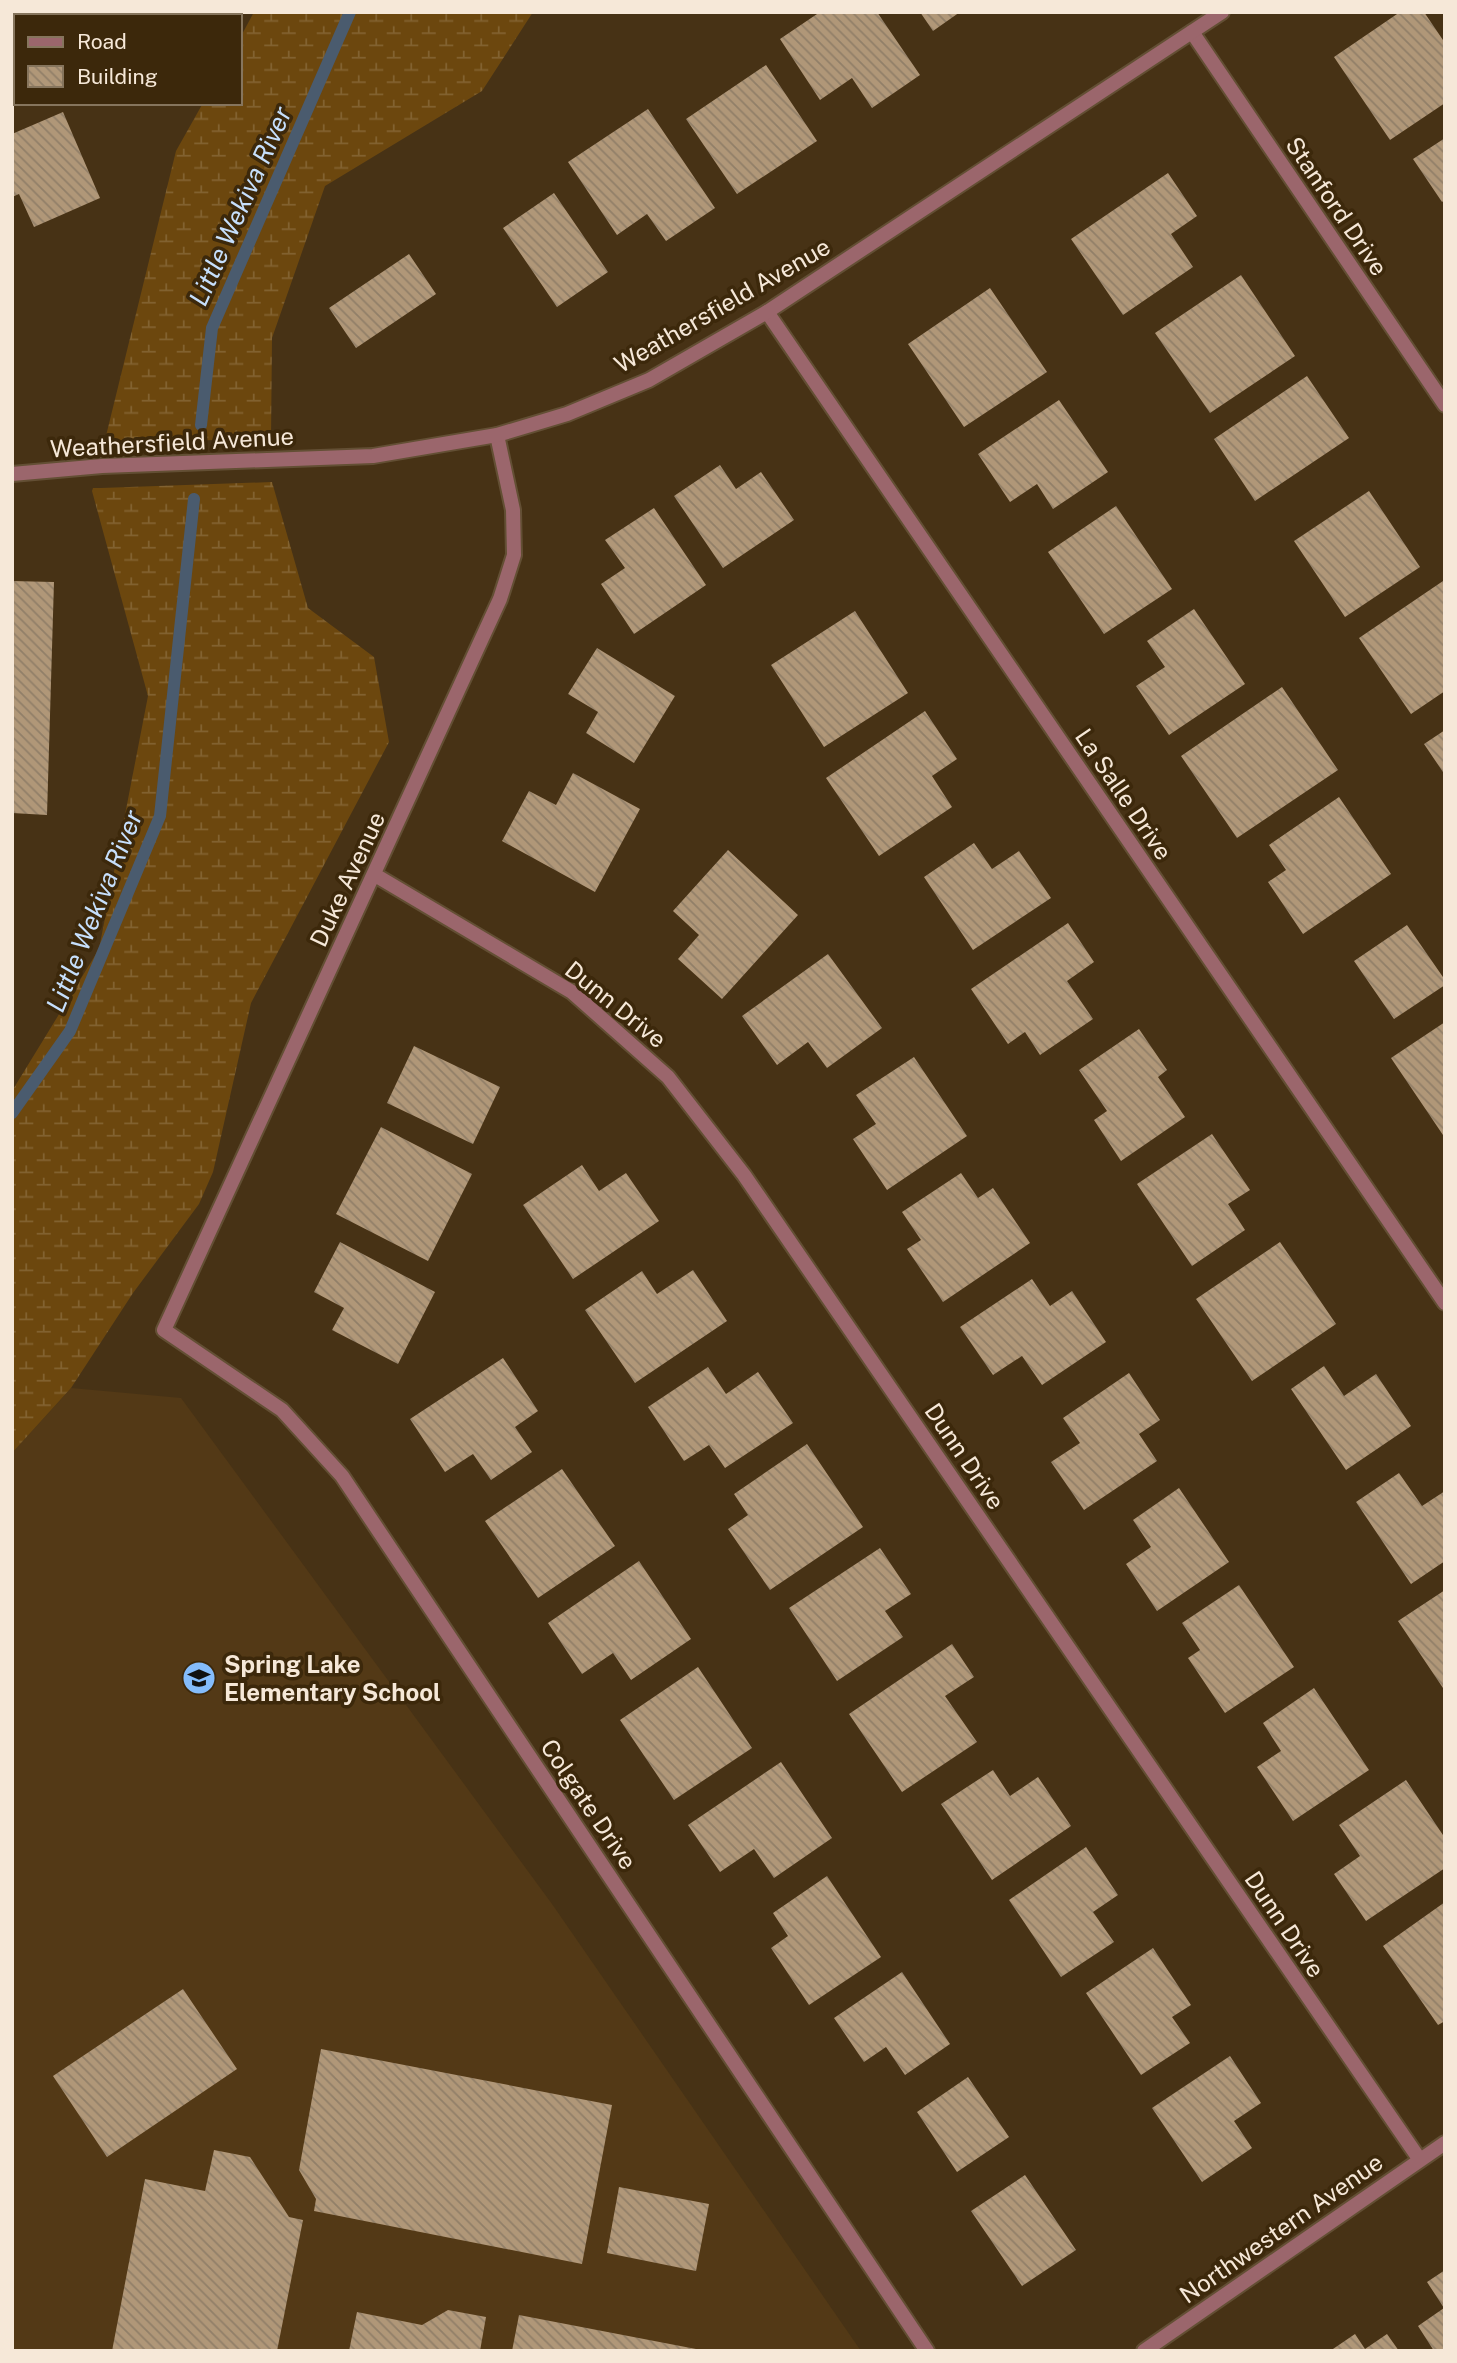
<svg xmlns="http://www.w3.org/2000/svg" width="1457" height="2363" font-family="'Public Sans',sans-serif">
  <style>
    .built { fill: #533916 }
    .wetland { fill: url(#wetland-marsh) }
    .lines { fill: none; stroke-linecap: round; stroke-linejoin: round }
    .stream { stroke: #4a5b6e; stroke-width: 12 }
    .building { fill: url(#building-back-hatch) }
    .minor-casing { stroke: #634f34; stroke-width: 18 }
    .tertiary-casing { stroke: #634f34; stroke-width: 18 }
    .minor { stroke: #9b666c; stroke-width: 14 }
    .tertiary { stroke: #9b666c; stroke-width: 14 }
    .labels { text-anchor: middle; dominant-baseline: central; stroke-width: 7; stroke-linejoin: round; paint-order: stroke }
    .street-label { font-size: 24px; fill: #f6e8d8; stroke: #3c280b }
    .poi-label { font-size: 24px; font-weight: bold; fill: #f6e8d8; stroke: #3c280b; text-anchor: start }
    .water-label { font-size: 26px; font-style: italic; fill: #c6dffc; stroke: #3c280b }
  </style>
  <defs>
    <pattern id="wetland-marsh" width="20" height="14" patternUnits="userSpaceOnUse" patternTransform="scale(1.75)"><rect width="20" height="14" fill="#6c470e"/><path d="M1 5h8M5 5V1M11 12h8M15 12V8" fill="none" stroke="#826230"/></pattern>
    <pattern id="building-back-hatch" width="6" height="6" patternUnits="userSpaceOnUse" patternTransform="scale(1.75)"><rect width="6" height="6" fill="#b09778"/><path d="M-1 5l2 2M0 0l6 6M5-1l2 2" fill="none" stroke="#917f68"/></pattern>
  </defs>
  <rect width="100%" height="100%" fill="#473215"/>
  <!-- built -->
  <path class="built" d="M71,1388L181,1398L552,1904L861,2351H12V1453Z"/>
  <!-- wetland -->
  <path class="wetland" d="M254,12H533L482,91L325,186L272,338L271,438L104,444L176,151L203,103H240V38Z
    M272,482L308,608L374,657L389,742L251,1003L213,1172L199,1204L133,1293L71,1388L12,1453V1091L99,949L148,696L92,491L93,488H101Z"/>
  <g class="lines">
    <!-- stream -->
    <path class="stream" d="M201,425L212,328L350,12
      M12,1113L70,1031L160,816L194,499"/>
  </g>
  <!-- building -->
  <path class="building" d="M12,12L16,14V90L12,93Z
    M820,12H877L920,75L872,108L852,78L820,100L780,39Z
    M920,12H960L933,31Z
    M1400,12H1424L1445,43V103L1390,140L1334,57Z
    M766,65L817,141L737,194L686,119Z
    M648,109L715,208L666,241L647,214L617,235L568,162Z
    M63,112L100,198L34,227L19,194L12,197V134Z
    M1445,138V200L1442,202L1413,159Z
    M1168,173L1197,216L1171,234L1193,267L1123,315L1071,239Z
    M554,193L608,272L557,307L503,228Z
    M409,254L436,294L356,348L329,308Z
    M1241,275L1295,356L1210,413L1155,333Z
    M990,288L1047,372L964,427L908,344Z
    M1307,376L1349,438L1255,501L1214,439Z
    M1059,400L1108,472L1053,509L1037,484L1010,502L978,454Z
    M720,465L736,489L761,472L794,520L723,568L674,496Z
    M1369,491L1420,567L1345,617L1294,541Z
    M1116,506L1172,589L1104,634L1048,552Z
    M654,508L706,585L634,634L601,584L625,568L605,540Z
    M12,581L54,582L47,815L12,813Z
    M1443,581L1445,691L1411,714L1359,638Z
    M1194,609L1245,684L1169,735L1136,686L1165,667L1147,641Z
    M855,611L908,693L824,747L771,665Z
    M597,648L675,696L634,763L586,733L598,712L568,694Z
    M1282,687L1338,770L1237,838L1181,756Z
    M925,711L957,759L932,776L952,807L879,856L826,778Z
    M1445,730V775L1424,744Z
    M573,773L640,809L595,892L502,841L529,791L556,805Z
    M1339,797L1391,874L1303,934L1268,882L1286,870L1269,845Z
    M974,843L992,869L1019,851L1051,898L973,950L924,877Z
    M728,850L798,915L722,999L678,959L699,935L673,911Z
    M1068,923L1094,962L1067,981L1093,1019L1040,1055L1025,1032L1008,1044L971,989Z
    M1407,925L1445,980V985L1394,1019L1354,961Z
    M828,954L882,1028L827,1068L808,1042L777,1065L742,1016Z
    M1445,1022V1138L1391,1058Z
    M1139,1029L1167,1070L1158,1077L1185,1117L1121,1161L1094,1120L1107,1111L1079,1070Z
    M414,1046L500,1087L473,1144L387,1103Z
    M914,1057L967,1136L887,1190L853,1139L876,1124L856,1095Z
    M381,1127L472,1174L428,1261L336,1214Z
    M1212,1134L1250,1190L1228,1204L1245,1230L1192,1266L1137,1184Z
    M582,1165L599,1191L626,1173L659,1221L573,1279L523,1205Z
    M961,1173L978,1198L993,1188L1030,1243L943,1302L907,1249L921,1240L902,1212Z
    M340,1242L435,1292L398,1364L332,1330L344,1308L314,1292Z
    M1280,1242L1336,1324L1252,1381L1196,1299Z
    M693,1270L727,1321L635,1383L585,1310L642,1271L657,1294Z
    M1032,1279L1050,1306L1072,1291L1106,1342L1042,1385L1022,1356L993,1375L960,1327Z
    M503,1358L538,1411L515,1427L532,1452L491,1480L473,1454L445,1472L410,1419Z
    M1324,1366L1344,1396L1376,1374L1411,1426L1346,1470L1291,1389Z
    M708,1367L726,1394L758,1372L793,1423L725,1468L709,1445L684,1461L648,1407Z
    M1129,1373L1160,1420L1139,1434L1157,1461L1084,1510L1051,1462L1080,1443L1063,1418Z
    M807,1444L863,1527L770,1590L728,1529L748,1515L734,1494Z
    M562,1469L615,1546L538,1598L485,1521Z
    M1399,1473L1422,1506L1445,1491V1561L1411,1584L1356,1502Z
    M1179,1488L1229,1562L1157,1611L1126,1564L1151,1547L1133,1520Z
    M880,1548L911,1594L885,1611L903,1637L837,1681L789,1608Z
    M639,1561L691,1639L631,1680L613,1653L582,1674L548,1623Z
    M1239,1585L1294,1667L1225,1713L1188,1658L1200,1650L1182,1623Z
    M1445,1590V1691L1398,1621Z
    M952,1644L974,1677L945,1696L977,1742L902,1792L849,1714Z
    M698,1667L752,1748L674,1800L620,1720Z
    M1314,1688L1369,1770L1293,1821L1257,1767L1281,1751L1263,1723Z
    M781,1762L832,1838L774,1878L754,1849L720,1872L688,1825Z
    M993,1770L1010,1796L1038,1777L1071,1826L992,1880L941,1804Z
    M1406,1780L1445,1838V1868L1366,1921L1334,1874L1360,1856L1339,1825Z
    M1086,1847L1118,1895L1093,1912L1114,1942L1061,1977L1009,1900Z
    M827,1876L881,1957L809,2005L771,1948L788,1936L773,1913Z
    M1445,1902V2021L1438,2025L1383,1946Z
    M1153,1948L1191,2005L1172,2017L1190,2043L1141,2075L1086,1993Z
    M902,1972L950,2044L905,2075L886,2047L864,2062L834,2018Z
    M183,1989L237,2069L107,2157L53,2076Z
    M321,2049L612,2105L582,2264L314,2211L316,2199L299,2170Z
    M1230,2056L1261,2103L1234,2121L1252,2148L1202,2182L1152,2108Z
    M968,2077L1009,2137L957,2172L917,2112Z
    M214,2150L250,2157L289,2217L303,2220L277,2351H112L145,2179L205,2191Z
    M1025,2175L1076,2250L1022,2286L971,2211Z
    M619,2187L709,2204L696,2271L607,2253Z
    M1445,2270V2351H1434L1418,2326L1444,2308L1427,2282Z
    M448,2310L486,2317L480,2351H349L357,2312L422,2325Z
    M519,2315L696,2349V2351H512Z
    M1355,2334L1365,2349L1387,2334L1399,2351H1330Z"/>
  <g class="lines">
    <defs>
      <path id="minor" d="M1192,32L1445,405
        M767,312L1445,1303
        M497,435L513,510L514,555L500,599L164,1330L282,1410L342,1476L927,2351
        M375,875L572,992L668,1077L744,1175L1420,2160
        M1144,2351L1445,2143"/>
      <path id="tertiary" d="M12,474L102,466L373,456L497,435L567,414L649,380L767,312L1222,12"/>
    </defs>
    <!-- minor casing -->
    <use href="#minor" class="minor-casing"/>
    <!-- tertiary casing -->
    <use href="#tertiary" class="tertiary-casing"/>
    <!-- minor -->
    <use href="#minor" class="minor"/>
    <!-- tertiary -->
    <use href="#tertiary" class="tertiary"/>
  </g>
  <!-- icons -->
  <defs>
    <symbol id="school-disc" viewBox="-11 -11 22 22"><circle r="9.5" fill="#84bcfb" stroke="#3c280b"/><path d="M0-5L7-2L0 1L-7-2ZM-4 1L0 2.5L4 1V4Q0 6-4 4Z" fill="#111"/></symbol>
  </defs>
  <g fill-rule="evenodd">
    <use href="#school-disc" x="180" y="1659" width="38" height="38"/>
  </g>
  <g class="labels">
    <!-- street labels -->
    <g class="street-label">
      <text transform="translate(1337 206) rotate(56)">Stanford Drive</text>
      <text transform="translate(722 305) rotate(-30)">Weathersfield Avenue</text>
      <text transform="translate(172 442) rotate(-3)">Weathersfield Avenue</text>
      <text transform="translate(1124 794) rotate(56)">La Salle Drive</text>
      <text transform="translate(347 879) rotate(-65)">Duke Avenue</text>
      <text transform="translate(616 1004) rotate(39)">Dunn Drive</text>
      <text transform="translate(965 1456) rotate(56)">Dunn Drive</text>
      <text transform="translate(589 1804) rotate(56)">Colgate Drive</text>
      <text transform="translate(1285 1924) rotate(56)">Dunn Drive</text>
      <text transform="translate(1281 2228) rotate(-35)">Northwestern Avenue</text>
    </g>
    <!-- poi labels -->
    <g class="poi-label">
      <text x="224" y="1664">Spring Lake<tspan x="224" dy="28">Elementary School</tspan></text>
    </g>
    <!-- water labels -->
    <g class="water-label">
      <text transform="translate(240 206) rotate(-66)">Little Wekiva River</text>
      <text transform="translate(94 911) rotate(-68)">Little Wekiva River</text>
    </g>
  </g>
  <!-- border -->
  <rect width="1457" height="2363" fill="none" stroke="#f6e8d8" stroke-width="28"/>
  <!-- legend -->
  <rect x="14" y="14" width="228" height="91" fill="#3c280b" stroke="#86755d" stroke-width="2"/>
  <rect x="28" y="37" width="35" height="10" fill="#9b666c" stroke="#86755d" stroke-width="2"/>
  <text x="77" y="49" font-size="21" fill="#f6e8d8">Road</text>
  <rect x="28" y="66" width="35" height="21" fill="url(#building-back-hatch)" stroke="#86755d" stroke-width="2"/>
  <text x="77" y="84" font-size="21" fill="#f6e8d8">Building</text>
</svg>
